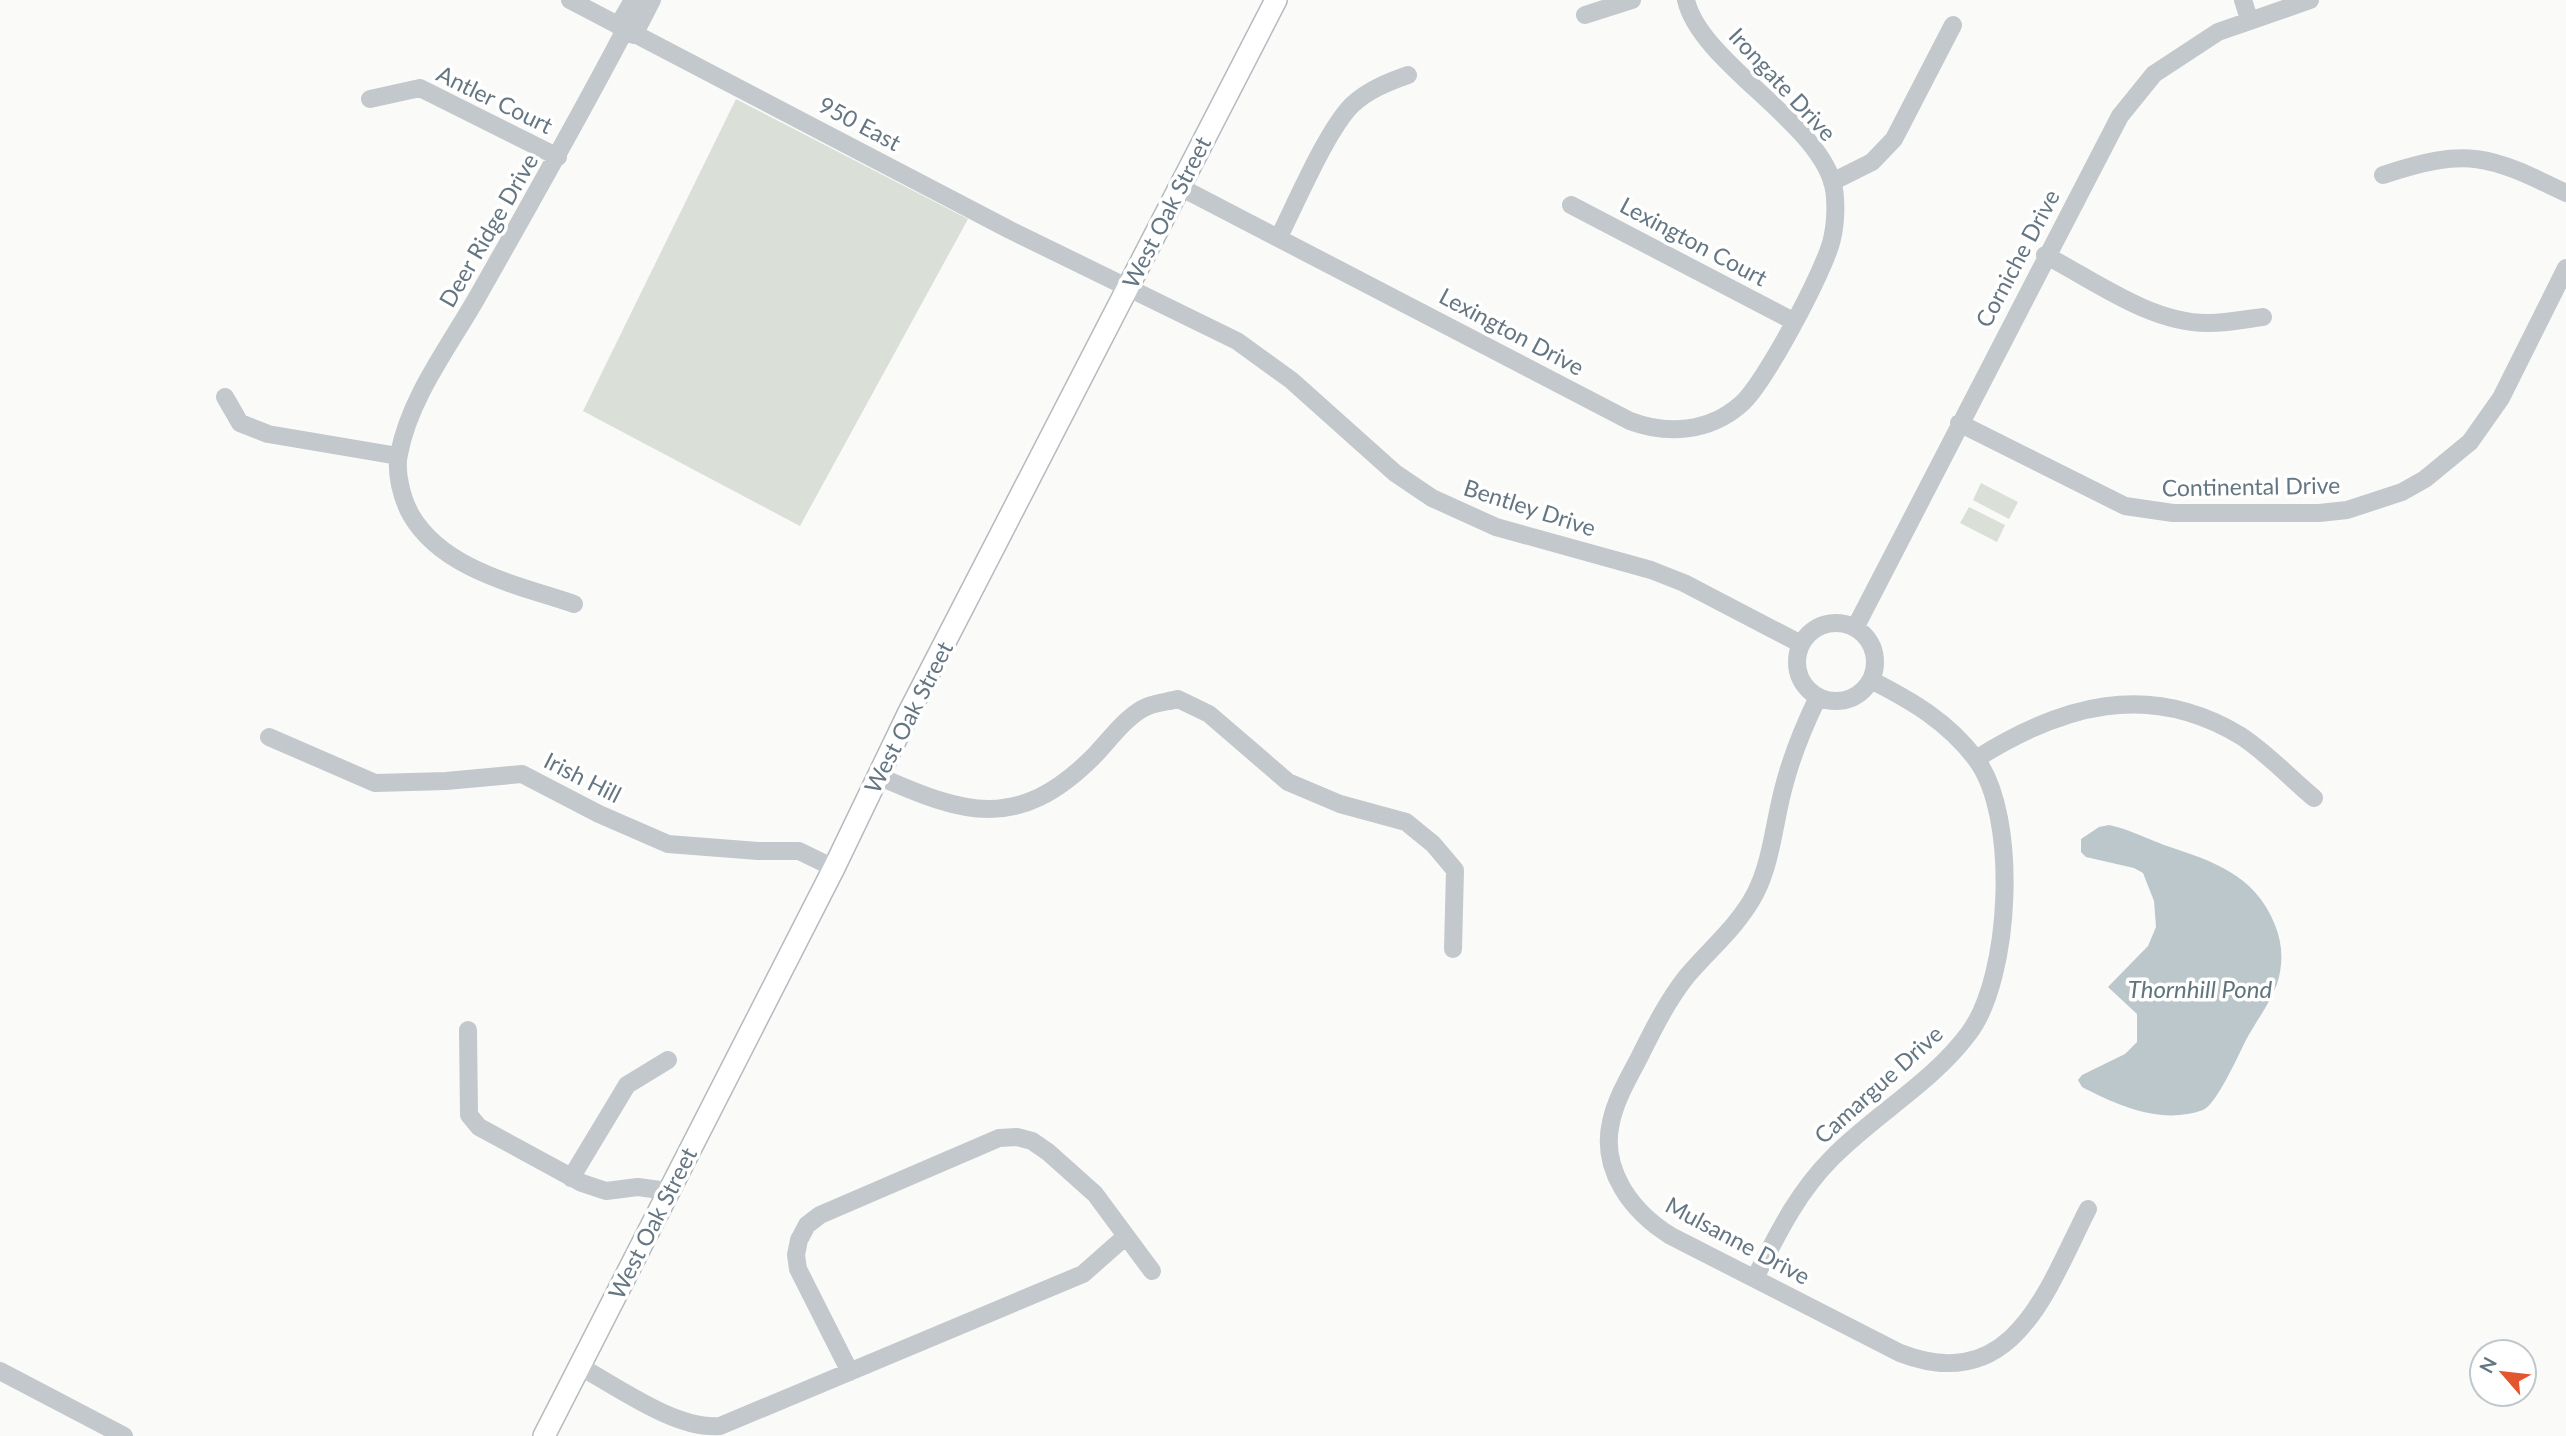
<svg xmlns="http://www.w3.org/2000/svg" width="2566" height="1436" font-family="Lato,sans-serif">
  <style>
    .green { fill: #dadfd7 }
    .water { fill: #bbc7cb }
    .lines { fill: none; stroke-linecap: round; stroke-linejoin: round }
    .major-casing { stroke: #b5babe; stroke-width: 24 }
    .minor { stroke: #c3c8cc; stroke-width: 18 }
    .major { stroke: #fff; stroke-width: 21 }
    .labels { text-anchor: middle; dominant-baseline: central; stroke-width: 7; stroke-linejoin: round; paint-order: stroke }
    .street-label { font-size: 23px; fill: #657683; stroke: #fff }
    .water-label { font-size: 24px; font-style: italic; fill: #60757c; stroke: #fff }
  </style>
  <rect width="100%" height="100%" fill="#fafaf8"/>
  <!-- green -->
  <path class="green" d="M736,99L968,219L800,526L583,411Z
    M1981,483L2018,502L2009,519L1973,500Z
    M1969,507L2005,525L1997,542L1960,523Z"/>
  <!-- water -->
  <path class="water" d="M2109,825C2128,829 2146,838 2164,845C2212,861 2255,874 2275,925C2281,940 2283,955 2280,972C2276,997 2256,1020 2245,1042C2238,1056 2216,1105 2203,1110C2162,1125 2119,1106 2082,1087L2078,1080L2082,1075L2125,1054L2137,1042V1014L2108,987L2148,946L2156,927L2154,901L2143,873L2134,868L2086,857L2081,852V839L2099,827Z"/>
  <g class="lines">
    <defs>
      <path id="major" d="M544,1436L834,868L909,712L1276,0"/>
    </defs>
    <!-- major casing -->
    <use href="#major" class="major-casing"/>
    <!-- minor -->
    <path class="minor" d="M570,0L1010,230L1237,341L1291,380L1395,473L1432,498L1496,527L1651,570L1684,583L1801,644
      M2243,0L2249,19
      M1585,15L1632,0
      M618,26L633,0
      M634,35L652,0
      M370,99L420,88L558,157
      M2383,175C2468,147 2488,155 2566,193
      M1832,182L1872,162L1894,139L1953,25
      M1178,186L1630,421C1667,435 1709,432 1740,405C1763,387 1826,268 1832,239C1836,222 1837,197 1832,181C1812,118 1700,61 1686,0
      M1571,205L1793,321
      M1279,237C1296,203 1327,130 1352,105C1368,90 1388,82 1408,75
      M2045,255C2095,281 2152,324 2209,323C2227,323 2246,319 2263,317
      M225,397L240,423L268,434L398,456
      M1959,423L2125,506L2173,513H2319L2347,510L2402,492L2425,479L2470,442L2501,398L2566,268
      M574,604C518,585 443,570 411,515C402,499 395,472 399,454C410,396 451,344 479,294C529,206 578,119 625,30
      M1797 662a39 39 0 1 1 78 0a39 39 0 1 1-78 0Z
      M1855,628L2120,116L2154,74L2218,32L2310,0
      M1818,697C1804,726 1792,755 1784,786C1774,822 1772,861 1755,894C1738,926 1710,949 1687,976C1667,1001 1653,1030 1639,1058C1628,1079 1616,1099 1611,1122C1600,1170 1632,1212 1671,1236L1900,1353C2014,1397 2047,1289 2088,1209
      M269,737L375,783L446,781L522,774L599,814L668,844L758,851H799L834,868
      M1976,759C2061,705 2149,680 2241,736C2267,753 2290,778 2314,798
      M878,776C964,814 1017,832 1092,758C1107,743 1123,720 1142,709C1151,703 1167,702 1178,699L1209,714L1288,782L1340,804L1406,822L1433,844L1455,870L1453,949
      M468,1030L469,1115L479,1127L582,1183L606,1191L638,1187L667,1191
      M571,1178L627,1085L668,1060
      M1755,1278C1777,1235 1797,1193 1832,1158C1875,1114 1932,1083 1969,1033C2011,977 2019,816 1976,759C1947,721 1912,701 1871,680
      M579,1366C618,1387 676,1430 720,1426L1083,1274L1126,1236
      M0,1371L124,1436
      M850,1372L798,1269L796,1255L799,1240L807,1225L820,1215L999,1138L1017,1137L1032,1141L1048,1152L1095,1194L1152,1271"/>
    <!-- major -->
    <use href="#major" class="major"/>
  </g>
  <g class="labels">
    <!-- street labels -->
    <g class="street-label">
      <text transform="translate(1783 84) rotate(47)">Irongate Drive</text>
      <text transform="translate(495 99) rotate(26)">Antler Court</text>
      <text transform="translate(860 123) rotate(28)">950 East</text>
      <text transform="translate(1166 212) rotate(-63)">West Oak Street</text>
      <text transform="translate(488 230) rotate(-60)">Deer Ridge Drive</text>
      <text transform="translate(1694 241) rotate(28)">Lexington Court</text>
      <text transform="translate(2017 258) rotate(-62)">Corniche Drive</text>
      <text transform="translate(1512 331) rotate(28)">Lexington Drive</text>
      <text transform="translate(2251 486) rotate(-1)">Continental Drive</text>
      <text transform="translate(1530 507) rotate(18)">Bentley Drive</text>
      <text transform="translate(908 717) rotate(-63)">West Oak Street</text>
      <text transform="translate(583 777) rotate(27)">Irish Hill</text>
      <text transform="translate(1878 1084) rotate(-42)">Camargue Drive</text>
      <text transform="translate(652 1223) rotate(-63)">West Oak Street</text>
      <text transform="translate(1738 1240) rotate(28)">Mulsanne Drive</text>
    </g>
    <!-- water labels -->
    <g class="water-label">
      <text x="2200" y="988">Thornhill Pond</text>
    </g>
  </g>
  <!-- north arrow -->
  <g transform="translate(2503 1373) rotate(298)"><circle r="33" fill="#ffffff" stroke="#c1c8cd" stroke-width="2"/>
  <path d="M0-5L12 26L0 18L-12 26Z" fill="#e4572e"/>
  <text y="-10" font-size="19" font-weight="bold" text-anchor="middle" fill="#657683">N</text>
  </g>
</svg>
